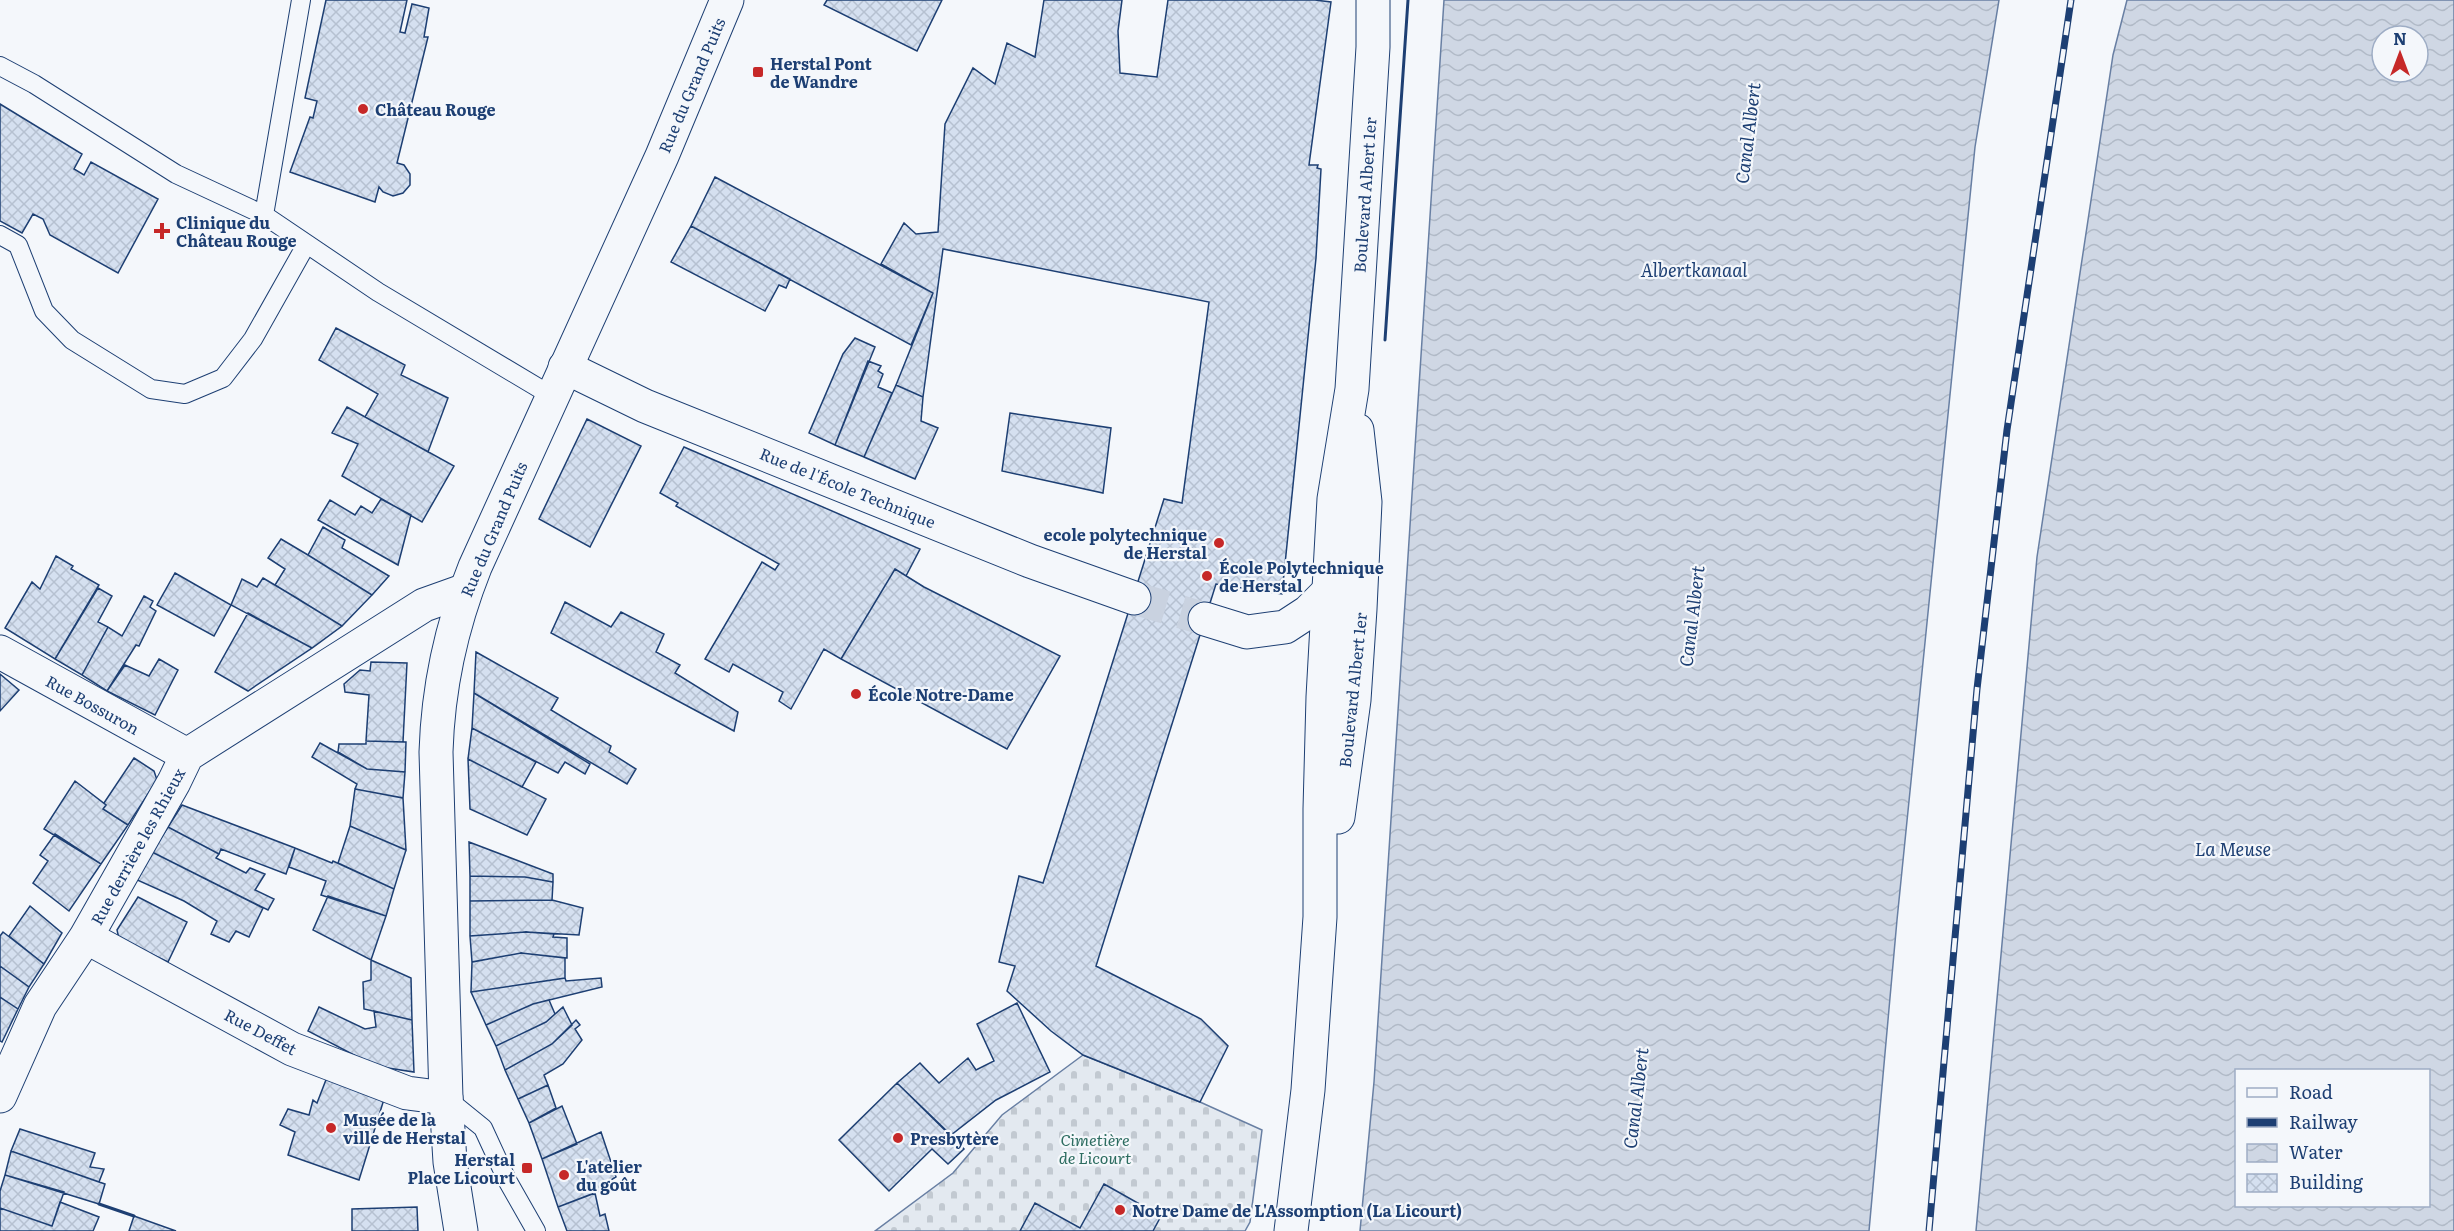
<svg xmlns="http://www.w3.org/2000/svg" width="2454" height="1231" font-family="Literata,serif">
  <style>
    .cemetery { fill: url(#cemetery-stones); stroke: #687fa3; stroke-width: 1.5 }
    .water { fill: url(#water-waves); stroke: #687fa3; stroke-width: 1.5; fill-rule: evenodd }
    .building { fill: url(#building-cross-hatch); stroke: #1d3f73; stroke-width: 1.5 }
    .lines { fill: none; stroke-linecap: round; stroke-linejoin: round }
    .street-tunnel { stroke: #c9d2e0; stroke-width: 33; stroke-dasharray: 33 16; stroke-linecap: butt }
    .lane-casing { stroke: #1d3f73; stroke-width: 20 }
    .street-casing { stroke: #1d3f73; stroke-width: 35 }
    .secondary-casing { stroke: #1d3f73; stroke-width: 35 }
    .lane { stroke: #f4f7fb; stroke-width: 18 }
    .street { stroke: #f4f7fb; stroke-width: 33 }
    .secondary { stroke: #f4f7fb; stroke-width: 33 }
    .rail-casing { stroke: #1d3f73; stroke-width: 7 }
    .rail { stroke: #f4f7fb; stroke-width: 4.5; stroke-dasharray: 14; stroke-linecap: butt }
    .wall { stroke: #1d3f73; stroke-width: 3 }
    .poi-dot { fill: #c62828; stroke: #f4f7fb; stroke-width: 2 }
    .labels { text-anchor: middle; dominant-baseline: central; stroke-width: 4.5; stroke-linejoin: round; paint-order: stroke }
    .poi-label { font-size: 16px; font-weight: bold; fill: #1d3f73; stroke: #f4f7fb; text-anchor: start }
    .street-label { font-size: 16px; fill: #1d3f73; stroke: #f4f7fb }
    .park-label { font-size: 16px; font-style: italic; fill: #2c6c60; stroke: #f4f7fb }
    .water-label { font-size: 18px; font-style: italic; fill: #1d3f73; stroke: #f4f7fb }
  </style>
  <defs>
    <pattern id="cemetery-stones" width="16" height="16" patternUnits="userSpaceOnUse" patternTransform="scale(1.5)"><rect width="16" height="16" fill="#e3e9f0"/><path d="M2 7V4a2 2 0 0 1 4 0v3zM10 15v-3a2 2 0 0 1 4 0v3z" fill="#c2c9d1"/></pattern>
    <pattern id="water-waves" width="16" height="10" patternUnits="userSpaceOnUse" patternTransform="scale(1.5)"><rect width="16" height="10" fill="#cfd7e4"/><path d="M0 5q4-4 8 0t8 0" fill="none" stroke="#b1bac7"/></pattern>
    <pattern id="building-cross-hatch" width="8" height="8" patternUnits="userSpaceOnUse" patternTransform="scale(1.5)"><rect width="8" height="8" fill="#d5e0f0"/><path d="M0 0l8 8M0 8l8-8" fill="none" stroke="#b6c1d1"/></pattern>
  </defs>
  <rect width="100%" height="100%" fill="#f4f7fb"/>
  <!-- cemetery -->
  <path class="cemetery" d="M1083,1055L1200,1102L1262,1130L1250,1222L1245,1231H875L953,1173L1002,1115Z"/>
  <!-- water -->
  <path class="water" d="M1444,0H1999L1975,147L1897,920L1869,1231H1360L1374,1082Z
    M2127,0H2454V1231H1976L2037,557L2113,55ZM2382,36H2418V72H2382ZM2236,1070H2428V1206H2236Z"/>
  <!-- building -->
  <path class="building" d="M326,0H407L400,32L405,33L412,4L429,8L424,37H428L397,163L404,165L410,174V185L403,193L393,196L383,192L379,187L375,202L290,172L310,117L313,118L317,101L305,98Z
    M827,0H942L917,51L824,5Z
    M1044,0H1122L1118,31L1120,73L1157,77L1168,0H1315L1331,2L1309,165H1318L1317,168L1321,169L1316,258L1282,594L1216,584L1096,966L1201,1019L1228,1046L1200,1102L1083,1055L1051,1031L1007,991L1015,966L999,962L1019,876L1043,883L1164,499L1182,503L1209,302L943,249L923,397L896,385L933,293L881,264L904,223L916,234L938,232L945,124L973,68L995,84L1007,43L1035,57Z
    M0,104L82,154L74,169L84,175L91,162L158,199L118,273L50,235L43,219L33,214L22,233L0,221Z
    M715,177L933,293L911,345L691,226Z
    M691,226L790,279L786,288L779,285L765,311L671,262Z
    M336,328L405,365L401,375L448,398L428,452L365,417L378,394L319,360Z
    M855,338L875,347L835,445L809,433L843,354Z
    M868,361L881,366L878,371L883,374L878,387L892,393L864,457L835,445Z
    M896,385L923,397L921,421L938,428L915,479L864,457Z
    M347,407L454,466L422,522L342,476L358,444L332,433Z
    M1010,413L1111,428L1103,493L1002,471Z
    M587,419L641,446L590,547L539,519Z
    M684,447L920,549L906,576L895,569L841,659L824,649L791,709L779,701L783,692L733,664L729,672L705,659L762,562L775,570L779,564L676,506L678,503L660,493Z
    M381,499L411,515L398,565L318,520L330,500L355,515L361,506L372,513Z
    M323,527L345,540L342,548L389,576L372,595L308,555Z
    M281,539L308,555L372,595L342,626L275,585L285,569L268,558Z
    M56,556L73,566L71,569L99,585L55,659L5,628L32,582L40,589Z
    M895,569L924,587L1060,656L1007,749L841,659Z
    M175,573L231,605L214,636L157,605Z
    M263,578L295,597L342,626L312,648L231,605L242,579L257,587Z
    M98,588L112,596L98,622L108,627L82,675L55,659Z
    M144,596L153,601L150,607L156,611L139,646L136,645L107,691L82,675L108,627L122,636Z
    M565,602L611,627L621,612L664,634L656,652L680,665L675,673L738,712L734,731L551,633Z
    M248,613L312,648L248,691L215,672Z
    M476,652L558,698L551,710L611,746L609,752L636,769L627,784L474,693Z
    M159,659L178,670L155,715L107,691L125,665L149,676Z
    M371,662L407,663L403,742L366,741L369,695L345,692L344,684L360,670L370,671Z
    M0,674L19,690L0,711Z
    M474,693L590,764L585,774L565,762L558,773L472,728Z
    M472,728L536,762L522,787L468,759Z
    M366,741L406,742L405,772L367,769L338,752L339,744H366Z
    M320,743L367,769L405,772L403,798L355,789L357,784L312,757Z
    M134,758L154,771L157,780L128,825L103,809L106,805L104,803Z
    M468,759L546,799L527,835L470,809Z
    M75,781L106,805L103,809L128,825L101,864L44,829Z
    M355,789L403,798L406,850L350,826Z
    M182,805L295,848L286,874L221,849L219,854L168,827Z
    M350,826L406,850L394,889L338,863Z
    M168,827L219,854L216,858L246,873L250,868L265,874L255,890L274,899L268,910L152,852Z
    M55,834L101,864L69,911L33,883L48,861L40,855Z
    M469,842L553,874V882L525,877L470,876Z
    M295,848L332,863L333,861L394,889L386,916L321,895L326,881L289,867Z
    M152,852L263,908L249,937L236,931L229,942L211,934L217,921L184,901L135,879Z
    M470,876L525,877L553,882L552,900L470,901Z
    M328,896L386,916L371,960L313,930Z
    M138,897L187,922L168,962L119,939L117,930Z
    M552,900L583,908L579,935L526,932L470,936V901Z
    M30,906L62,933L44,964L9,936Z
    M3,932L44,964L29,987L0,966V936Z
    M526,932L554,934L553,937L567,938V958L521,953L472,962L470,936Z
    M521,953L565,958V978L471,992L472,962Z
    M371,960L411,978L412,1020L364,1009L363,982L371,980Z
    M0,966L29,987L18,1009L0,997Z
    M565,978L566,981L601,978L602,987L533,1004L486,1025L471,992Z
    M0,997L18,1009L2,1042L0,1041Z
    M549,1000L555,1014L546,1022L496,1046L486,1025L533,1004Z
    M1017,1003L1050,1072L996,1100L951,1135L897,1083L920,1063L939,1083L968,1058L976,1070L994,1061L977,1024Z
    M319,1007L365,1029L376,1027L374,1011L412,1020L414,1072L375,1066L308,1031Z
    M563,1007L572,1025L552,1044L505,1070L496,1046L546,1022Z
    M576,1020L580,1025L575,1029L582,1040L563,1064L544,1075L548,1085L518,1099L505,1070L552,1044Z
    M329,1072L385,1096L359,1180L288,1155L295,1132L280,1125L288,1109L309,1115L313,1100L317,1103Z
    M897,1083L964,1149L948,1164L932,1149L889,1191L839,1140Z
    M548,1085L556,1108L529,1123L518,1099Z
    M562,1106L577,1144L542,1159L529,1123Z
    M20,1129L95,1153L90,1167L104,1169L99,1182L11,1151Z
    M601,1132L616,1177L601,1186L602,1190L558,1207L542,1159Z
    M11,1151L105,1184L99,1204L5,1175Z
    M5,1175L64,1192L52,1226L0,1208V1191Z
    M1104,1184L1161,1216L1153,1231H1020L1035,1203L1080,1228Z
    M595,1193L600,1216L605,1214L609,1231H567L558,1207Z
    M60,1202L99,1217L93,1231H0V1208L52,1226Z
    M417,1207L418,1231H352V1209Z
    M134,1216L176,1231H129Z"/>
  <g class="lines">
    <!-- street-tunnel -->
    <path class="street-tunnel" d="M1134,598L1205,619"/>
    <defs>
      <path id="lane" d="M0,66L34,84L176,174L264,215L378,292L552,396
        M264,215L301,0
        M0,235L18,245L44,311L72,340L151,389L185,394L223,378L253,339L306,245
        M446,1098L483,1128L507,1180L536,1231"/>
      <path id="street" d="M565,367L645,406L1030,561L1134,598
        M1205,619L1247,632L1285,627L1308,612L1328,592
        M0,652L187,755
        M86,937L292,1049L407,1093L446,1098
        M0,1096L40,1006L86,937L174,782L187,755L424,605L466,590"/>
      <path id="secondary" d="M1338,817L1354,700L1360,609L1365,502L1357,430
        M461,1231L450,1162L446,1098L436,752C438,687 451,627 475,567L662,156L727,0
        M1291,1231L1308,1090L1320,917V809L1323,697L1334,499L1352,389L1373,47V0"/>
    </defs>
    <!-- lane casing -->
    <use href="#lane" class="lane-casing"/>
    <!-- street casing -->
    <use href="#street" class="street-casing"/>
    <!-- secondary casing -->
    <use href="#secondary" class="secondary-casing"/>
    <!-- lane -->
    <use href="#lane" class="lane"/>
    <!-- street -->
    <use href="#street" class="street"/>
    <!-- secondary -->
    <use href="#secondary" class="secondary"/>
    <defs>
      <path id="rail" d="M1929,1231L1977,689L2007,430L2071,0"/>
    </defs>
    <!-- rail casing -->
    <use href="#rail" class="rail-casing"/>
    <!-- rail -->
    <use href="#rail" class="rail"/>
    <!-- wall -->
    <path class="wall" d="M1385,340L1408,0
      M99,1204L134,1216"/>
  </g>
  <!-- markers -->
  <g class="poi-dot">
    <rect x="752" y="66" width="12" height="12" rx="3"/>
    <circle cx="363" cy="109" r="6"/>
    <path d="M159 222h6v6h6v6h-6v6h-6v-6h-6v-6h6z"/>
    <circle cx="1219" cy="543" r="6"/>
    <circle cx="1207" cy="576" r="6"/>
    <circle cx="856" cy="694" r="6"/>
    <circle cx="331" cy="1128" r="6"/>
    <circle cx="898" cy="1138" r="6"/>
    <rect x="521" y="1162" width="12" height="12" rx="3"/>
    <circle cx="564" cy="1175" r="6"/>
    <circle cx="1120" cy="1210" r="6"/>
  </g>
  <g class="labels">
    <!-- poi labels -->
    <g class="poi-label">
      <text x="770" y="63">Herstal Pont<tspan x="770" dy="18">de Wandre</tspan></text>
      <text x="375" y="109">Château Rouge</text>
      <text x="176" y="222">Clinique du<tspan x="176" dy="18">Château Rouge</tspan></text>
      <text x="1207" y="534" text-anchor="end">ecole polytechnique<tspan x="1207" dy="18">de Herstal</tspan></text>
      <text x="1219" y="567">École Polytechnique<tspan x="1219" dy="18">de Herstal</tspan></text>
      <text x="868" y="694">École Notre-Dame</text>
      <text x="343" y="1119">Musée de la<tspan x="343" dy="18">ville de Herstal</tspan></text>
      <text x="910" y="1138">Presbytère</text>
      <text x="515" y="1159" text-anchor="end">Herstal<tspan x="515" dy="18">Place Licourt</tspan></text>
      <text x="576" y="1166">L'atelier<tspan x="576" dy="18">du goût</tspan></text>
      <text x="1132" y="1210">Notre Dame de L'Assomption (La Licourt)</text>
    </g>
    <!-- street labels -->
    <g class="street-label">
      <text transform="translate(691 85) rotate(-67)">Rue du Grand Puits</text>
      <text transform="translate(1364 195) rotate(-86)">Boulevard Albert 1er</text>
      <text transform="translate(848 487) rotate(22)">Rue de l'École Technique</text>
      <text transform="translate(493 529) rotate(-67)">Rue du Grand Puits</text>
      <text transform="translate(1352 690) rotate(-84)">Boulevard Albert 1er</text>
      <text transform="translate(93 704) rotate(29)">Rue Bossuron</text>
      <text transform="translate(137 846) rotate(-61)">Rue derrière les Rhieux</text>
      <text transform="translate(261 1031) rotate(28)">Rue Deffet</text>
    </g>
    <!-- park labels -->
    <g class="park-label">
      <text x="1095" y="1139">Cimetière<tspan x="1095" dy="18">de Licourt</tspan></text>
    </g>
    <!-- water labels -->
    <g class="water-label">
      <text transform="translate(1747 133) rotate(-83)">Canal Albert</text>
      <text x="1694" y="269">Albertkanaal</text>
      <text transform="translate(1691 616) rotate(-83)">Canal Albert</text>
      <text x="2233" y="848">La Meuse</text>
      <text transform="translate(1635 1098) rotate(-83)">Canal Albert</text>
    </g>
  </g>
  <!-- legend -->
  <rect x="2235" y="1069" width="195" height="138" fill="#f4f7fb" stroke="#9eadc5" stroke-width="1.5"/>
  <rect x="2247" y="1088" width="30" height="9" fill="#f4f7fb" stroke="#9eadc5" stroke-width="1.5"/>
  <text x="2289" y="1099" font-size="18" fill="#1d3f73">Road</text>
  <rect x="2247" y="1118" width="30" height="9" fill="#1d3f73" stroke="#9eadc5" stroke-width="1.5"/>
  <text x="2289" y="1129" font-size="18" fill="#1d3f73">Railway</text>
  <rect x="2247" y="1144" width="30" height="18" fill="url(#water-waves)" stroke="#9eadc5" stroke-width="1.5"/>
  <text x="2289" y="1159" font-size="18" fill="#1d3f73">Water</text>
  <rect x="2247" y="1174" width="30" height="18" fill="url(#building-cross-hatch)" stroke="#9eadc5" stroke-width="1.5"/>
  <text x="2289" y="1189" font-size="18" fill="#1d3f73">Building</text>
  <!-- north arrow -->
  <g transform="translate(2400 54)"><circle r="28" fill="#f4f7fb" stroke="#9eadc5" stroke-width="1.5"/>
  <path d="M0-4.5L10 22L0 15L-10 22Z" fill="#c62828"/>
  <text y="-9" font-size="16" font-weight="bold" text-anchor="middle" fill="#1d3f73">N</text>
  </g>
</svg>
